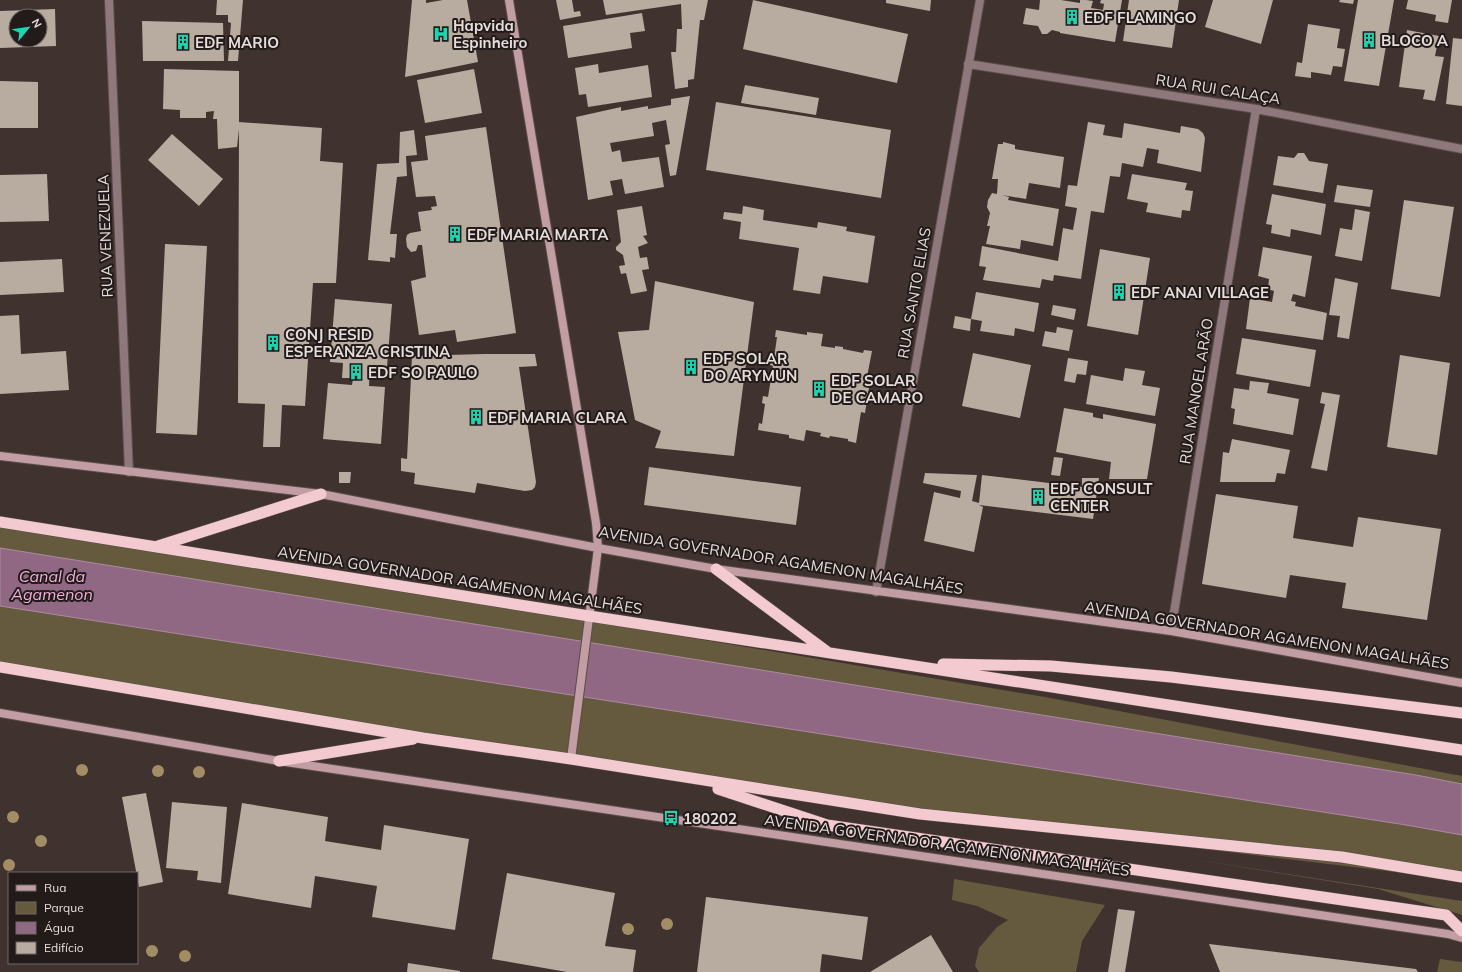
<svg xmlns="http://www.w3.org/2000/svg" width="1462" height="972" font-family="Mulish,sans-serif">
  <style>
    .green { fill: #655a3d }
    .water { fill: #916884; stroke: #ab8b9e }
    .building { fill: #b8ab9f; fill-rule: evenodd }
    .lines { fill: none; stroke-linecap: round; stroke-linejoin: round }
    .minor-casing { stroke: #5b4e4a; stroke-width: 10 }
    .secondary-casing { stroke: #5b4e4a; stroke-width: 10 }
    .trunk-casing { stroke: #5b4e4a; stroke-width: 12 }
    .minor { stroke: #8f787c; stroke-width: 8 }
    .secondary { stroke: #c29da3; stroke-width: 8 }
    .trunk { stroke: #f3cad0; stroke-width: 11 }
    .tree { fill: #a28d64 }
    .labels { text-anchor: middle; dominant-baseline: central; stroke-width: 4; stroke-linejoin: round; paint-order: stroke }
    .poi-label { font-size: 15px; font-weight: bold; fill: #e7dedb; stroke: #221b1a; text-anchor: start }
    .street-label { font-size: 15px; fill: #e7dedb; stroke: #221b1a }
    .water-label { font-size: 16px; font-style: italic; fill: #f2b0dd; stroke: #221b1a }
  </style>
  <rect width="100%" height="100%" fill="#40322e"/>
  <!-- green -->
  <path class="green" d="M0,522L1045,697L1462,776V880L988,823L0,667Z
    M1178,857L1462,901V915L1378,889Z
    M954,879L1105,905L1082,941L1076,972H979L975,966L979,948L997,927L1008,920L977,906L952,900Z
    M1440,959L1462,962V972H1437Z"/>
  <!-- water -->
  <path class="water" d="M0,548L1416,775L1462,784V835L1406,825L0,606Z"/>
  <!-- building -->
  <path class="building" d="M217,0H243L238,61H228L231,23L228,22V15H216Z
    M412,0H426V3L443,0H467L478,62L405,77Z
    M556,0H572L574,12L580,11L581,16L560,20Z
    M603,0H708L704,20H700L694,79L688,80V87L675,89L671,52H676L677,29H682L681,4L606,15Z
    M753,0L908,34L897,83L743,49Z
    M886,0H931L930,11L886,3Z
    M1040,0H1061L1080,3V0H1086L1093,1L1091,8L1103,10L1104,4L1100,3L1101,0H1122L1115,42L1060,33V32L1052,30L1047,34H1042L1038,26L1023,24L1026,8L1039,10Z
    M1129,0H1179L1172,48L1123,41Z
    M1213,0H1273L1261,44L1205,27Z
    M1340,0H1354L1353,4L1339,2Z
    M1358,0H1394L1379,86L1344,81Z
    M1408,0H1452L1448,23L1435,21L1436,15L1406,9Z
    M55,9L56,46L0,48V11ZM16,16H40V40H16Z
    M642,13L645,31L630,33L632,48L568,58L563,26Z
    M142,21L223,23L224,61H143Z
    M1308,24L1340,29L1337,48L1345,49L1342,67L1333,66L1331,75L1311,72V78L1295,76L1297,62L1302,63Z
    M1407,30L1439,36L1435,56L1444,57L1435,101L1423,99L1425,90L1399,87Z
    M1453,38L1462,39V106L1446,104Z
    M598,64L599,73L648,65L652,97L588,107L586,94L579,95L575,68Z
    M164,69L239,71V122L322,128L320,161L343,163L336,283H313L305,406L282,405L280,447H263L265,404L238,403L239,129L237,147L218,149L217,119H213L214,111L206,112V118H180V110L163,109Z
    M474,69L482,113L425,123L417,80Z
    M0,81L38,82V128H0Z
    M745,85L819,98L816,115L741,103Z
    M690,96L676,175L670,176L665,145L670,144L666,120L652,123L654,136L610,143L612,152L620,150L622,162L659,157L664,187L625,194L622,179L610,181L613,195L588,200L576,117L621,107V111L648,106V109L671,105V99Z
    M716,102L891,130L881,198L706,170Z
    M1088,122L1105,125L1103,135L1122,138L1124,123L1180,133L1181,126L1198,129L1203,133L1205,138L1201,172L1157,163L1159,150L1147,148L1143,167L1122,163L1120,177L1110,176L1104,213L1091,211L1081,279L1054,275L1053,281L1042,279L1040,288L983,280L986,267L979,266L982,246L1058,261L1063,228L1073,230L1077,208L1065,206L1068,185L1077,186Z
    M486,127L516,333L457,342L455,330L419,335L411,281L426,277L422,245H418L416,251L411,252L407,247L406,239L407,235L410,233L421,231L418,212L432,210L431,207L437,206L435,196L416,197L411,162L428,160L425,136Z
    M414,130L417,155L406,156L407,176L397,177L390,234H397L395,258L390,257V262L368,260L377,164L399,163L400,132Z
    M172,134L223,179L199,206L148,160Z
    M1003,142L1015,145V149L1064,157L1060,188L1029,183L1026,199L1002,195L1009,197L1008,200L1059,209L1053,246L1021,240L1020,249L986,244L990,226H987L990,213L987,207L988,200L992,193L997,194L998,179H992L998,144H1003Z
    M1298,153H1304L1309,161L1328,164L1323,193L1273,185L1278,156L1294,158Z
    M47,174L49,221L0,222V175Z
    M1132,174L1187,183L1185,190L1193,191L1190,211L1182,210L1181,218L1146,212L1148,203L1127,199Z
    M1337,185L1373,190L1370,207L1334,202Z
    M1272,194L1326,204L1321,235L1291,229L1290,237L1271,233L1272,225L1266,224Z
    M1404,200L1454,207L1440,297L1391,289Z
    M642,206L647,235L643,236L648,243L638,247L640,258L647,257L649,269L642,270L647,291L631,294L626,273L621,274L619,266L625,265L623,255L616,250V247L621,242L617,210Z
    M743,206L764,210L763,220L817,228L818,222L847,227L846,231L875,236L868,283L823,276L820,294L793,290L799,248L739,239L741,222L723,219L724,212L742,214Z
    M1355,209L1370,212L1362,261L1335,256L1340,228L1352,230Z
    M165,244L207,246L197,435L156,433Z
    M1263,247L1312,256L1305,297L1293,294L1291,301L1296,302L1295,306L1327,313L1323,340L1246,329L1250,298L1272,302L1274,291L1268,289L1269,279L1258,276Z
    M1100,249L1150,258L1138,335L1087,326Z
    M62,259L64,292L0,295V262Z
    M1335,278L1358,283L1349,339L1337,337L1340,316L1329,315Z
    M655,281L754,302L734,456L655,448L661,431L635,420L618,332L649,330Z
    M976,292L1039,303L1034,332L1015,328L1014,336L980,331L982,321L971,319Z
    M335,299L392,304L387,367L370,365L369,386L385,387L381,444L323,439L328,383L352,385L353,378H342L343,363L330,362Z
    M1053,305L1076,309L1074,320L1051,315Z
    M19,315L21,354L66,351L69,390L0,394V316Z
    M955,316L971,319L970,331L953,328Z
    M1057,327L1073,330L1069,351L1042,346L1045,331L1056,333Z
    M776,330L807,335V332L823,334L821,346L835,348V346L843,347V349L863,353L864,350L872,351L866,382H870L865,413L861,412L856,443L848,441V439L830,436L829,438L820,436L821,433L806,430L804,441L789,438V435L758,430L759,423L762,424L765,404L762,403L763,396L768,397L773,366L770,365L772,357L774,358L777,337H775Z
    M1242,338L1316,350L1310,387L1236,374Z
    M973,353L1031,365L1020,418L962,406Z
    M484,354H535L537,366L519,367L536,482L535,487L532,490L525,491L477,483L475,493L414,484L415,473L401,471V458L407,459L412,356Z
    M1400,355L1450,363L1437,455L1387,447Z
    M1068,358L1088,361L1086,375L1077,374L1075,383L1064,381Z
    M1125,368L1145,371L1142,385L1160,388L1155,416L1086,404L1091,375L1123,381Z
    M1250,381L1269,383L1267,393L1299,399L1293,435L1233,424L1235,409L1231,408L1234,388L1249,390Z
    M1322,392L1340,395L1327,471L1311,468L1325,404L1320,403Z
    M1064,408L1093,413V417L1103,419V414L1156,424L1147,479H1109L1111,462L1056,452Z
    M1232,439L1290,450L1285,474L1277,473L1275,482H1220L1223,452L1229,453Z
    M1054,457L1063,458L1060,476L1051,475Z
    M649,467L801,487L796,525L644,505Z
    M339,472H351L350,483H339Z
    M925,473L977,475L972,501L979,503L982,475L1082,487V478H1099L1093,519L979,505L983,507L974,552L924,541L934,492L960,498L961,491L923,483Z
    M1216,494L1298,506L1293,538L1353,547L1358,517L1441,529L1427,620L1342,608L1346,583L1290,575L1286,598L1202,584Z
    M146,793L163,882L139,887L122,797Z
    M172,802L227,807L221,883L197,880L198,871L166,868Z
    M242,803L328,817L325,841L381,850L384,825L469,839L455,930L372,917L377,886L315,876L311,908L228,894Z
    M507,873L615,893L605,946L636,950L633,972H567L492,959Z
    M706,897L868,917L862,960L822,954L820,972H697Z
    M1118,909L1135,911L1125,972H1108Z
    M931,935L953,972H870Z
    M1209,944L1416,969L1418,972H1220Z
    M408,963L460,971V972H407Z"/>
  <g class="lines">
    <defs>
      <path id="minor" d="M109,0L129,472
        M968,64L1256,109L1462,149
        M876,592L980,0
        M1171,631L1256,109"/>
      <path id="secondary" d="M509,0L596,523L598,548L571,759
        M0,456L321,494L598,548L716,569L1171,631L1462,683
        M0,713L279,761L1448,934L1462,938"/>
      <path id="trunk" d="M0,522L589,616L1462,750
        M158,546L321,494
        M716,569L826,651
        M943,664L1051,666L1171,677L1462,713
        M0,667L423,738L571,759L920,814L1342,857L1462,877
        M279,761L413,739
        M718,789L827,825L1446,915L1462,931"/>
    </defs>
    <!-- minor casing -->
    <use href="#minor" class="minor-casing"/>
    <!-- secondary casing -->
    <use href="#secondary" class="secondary-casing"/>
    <!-- trunk casing -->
    <use href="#trunk" class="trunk-casing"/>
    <!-- minor -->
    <use href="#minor" class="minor"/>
    <!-- secondary -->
    <use href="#secondary" class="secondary"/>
    <!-- trunk -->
    <use href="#trunk" class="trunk"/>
  </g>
  <!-- trees -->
  <g class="tree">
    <circle cx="82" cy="770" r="6"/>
    <circle cx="158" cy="771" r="6"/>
    <circle cx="199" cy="772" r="6"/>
    <circle cx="13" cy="817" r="6"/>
    <circle cx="41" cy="841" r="6"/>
    <circle cx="9" cy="865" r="6"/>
    <circle cx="667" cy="924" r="6"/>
    <circle cx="628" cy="929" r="6"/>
    <circle cx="152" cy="951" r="6"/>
    <circle cx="185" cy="956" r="6"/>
  </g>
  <!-- icons -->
  <defs>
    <symbol id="building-bare" viewBox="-9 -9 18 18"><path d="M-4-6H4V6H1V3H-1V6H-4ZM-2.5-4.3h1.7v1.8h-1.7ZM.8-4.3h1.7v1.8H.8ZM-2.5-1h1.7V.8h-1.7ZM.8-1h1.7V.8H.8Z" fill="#1cd5b1" stroke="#221b1a" stroke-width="2.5" paint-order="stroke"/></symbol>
    <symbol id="hospital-bare" viewBox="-9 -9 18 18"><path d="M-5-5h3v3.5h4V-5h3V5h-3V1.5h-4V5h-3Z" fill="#1cd5b1" stroke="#221b1a" stroke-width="2.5" paint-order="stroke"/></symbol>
    <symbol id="bus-bare" viewBox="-9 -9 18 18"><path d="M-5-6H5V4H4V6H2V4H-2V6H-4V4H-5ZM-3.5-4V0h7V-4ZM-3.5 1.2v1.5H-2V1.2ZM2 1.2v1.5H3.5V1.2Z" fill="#1cd5b1" stroke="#221b1a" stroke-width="2.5" paint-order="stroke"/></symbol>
  </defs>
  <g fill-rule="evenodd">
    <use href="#building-bare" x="1061" y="6" width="22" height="22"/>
    <use href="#hospital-bare" x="430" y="23" width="22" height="22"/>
    <use href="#building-bare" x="1358" y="29" width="22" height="22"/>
    <use href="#building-bare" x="172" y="31" width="22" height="22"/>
    <use href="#building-bare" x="444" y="223" width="22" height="22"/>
    <use href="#building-bare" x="1108" y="281" width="22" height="22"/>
    <use href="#building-bare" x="262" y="332" width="22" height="22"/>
    <use href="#building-bare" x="680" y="356" width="22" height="22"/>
    <use href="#building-bare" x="345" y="361" width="22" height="22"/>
    <use href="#building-bare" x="808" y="378" width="22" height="22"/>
    <use href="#building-bare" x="465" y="406" width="22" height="22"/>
    <use href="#building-bare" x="1027" y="486" width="22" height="22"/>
    <use href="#bus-bare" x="660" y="807" width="22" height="22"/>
  </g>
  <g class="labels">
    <!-- poi labels -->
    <g class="poi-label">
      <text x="1084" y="17">EDF FLAMINGO</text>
      <text x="453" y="25">Hapvida<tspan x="453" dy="17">Espinheiro</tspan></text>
      <text x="1381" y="40">BLOCO A</text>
      <text x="195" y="42">EDF MARIO</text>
      <text x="467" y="234">EDF MARIA MARTA</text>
      <text x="1131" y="292">EDF ANAI VILLAGE</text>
      <text x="285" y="334">CONJ RESID<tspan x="285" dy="17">ESPERANZA CRISTINA</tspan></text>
      <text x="703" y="358">EDF SOLAR<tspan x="703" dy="17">DO ARYMUN</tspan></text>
      <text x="368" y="372">EDF SO PAULO</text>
      <text x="831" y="380">EDF SOLAR<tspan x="831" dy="17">DE CAMARO</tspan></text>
      <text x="488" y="417">EDF MARIA CLARA</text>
      <text x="1050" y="488">EDF CONSULT<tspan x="1050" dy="17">CENTER</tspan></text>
      <text x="683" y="818">180202</text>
    </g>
    <!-- street labels -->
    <g class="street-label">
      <text transform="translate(1218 89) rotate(9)">RUA RUI CALAÇA</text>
      <text transform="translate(105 236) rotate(-92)">RUA VENEZUELA</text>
      <text transform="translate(914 293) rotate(-80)">RUA SANTO ELIAS</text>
      <text transform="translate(1196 391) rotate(-81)">RUA MANOEL ARÃO</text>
      <text transform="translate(781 560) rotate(9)">AVENIDA GOVERNADOR AGAMENON MAGALHÃES</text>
      <text transform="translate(460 580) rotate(9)">AVENIDA GOVERNADOR AGAMENON MAGALHÃES</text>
      <text transform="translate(1267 635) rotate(9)">AVENIDA GOVERNADOR AGAMENON MAGALHÃES</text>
      <text transform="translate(947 845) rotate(8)">AVENIDA GOVERNADOR AGAMENON MAGALHÃES</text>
    </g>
    <!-- water labels -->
    <g class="water-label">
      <text x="52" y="576">Canal da<tspan x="52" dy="18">Agamenon</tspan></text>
    </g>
  </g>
  <!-- legend -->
  <rect x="8" y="872" width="130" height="92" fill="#221b1a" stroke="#716967"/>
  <rect x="16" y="885" width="20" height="6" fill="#c29da3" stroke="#716967"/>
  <text x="44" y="892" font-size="12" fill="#e7dedb">Rua</text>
  <rect x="16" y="902" width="20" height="12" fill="#655a3d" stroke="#716967"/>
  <text x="44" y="912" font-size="12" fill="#e7dedb">Parque</text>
  <rect x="16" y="922" width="20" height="12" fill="#916884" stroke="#716967"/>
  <text x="44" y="932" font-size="12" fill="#e7dedb">Água</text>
  <rect x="16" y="942" width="20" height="12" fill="#b8ab9f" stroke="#716967"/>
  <text x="44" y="952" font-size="12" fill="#e7dedb">Edifício</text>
  <!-- north arrow -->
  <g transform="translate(28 28) rotate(61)"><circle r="19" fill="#221b1a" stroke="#716967"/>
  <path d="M0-3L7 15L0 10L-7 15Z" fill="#1cd5b1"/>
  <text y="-6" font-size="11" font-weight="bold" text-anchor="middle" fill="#e7dedb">N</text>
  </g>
</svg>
